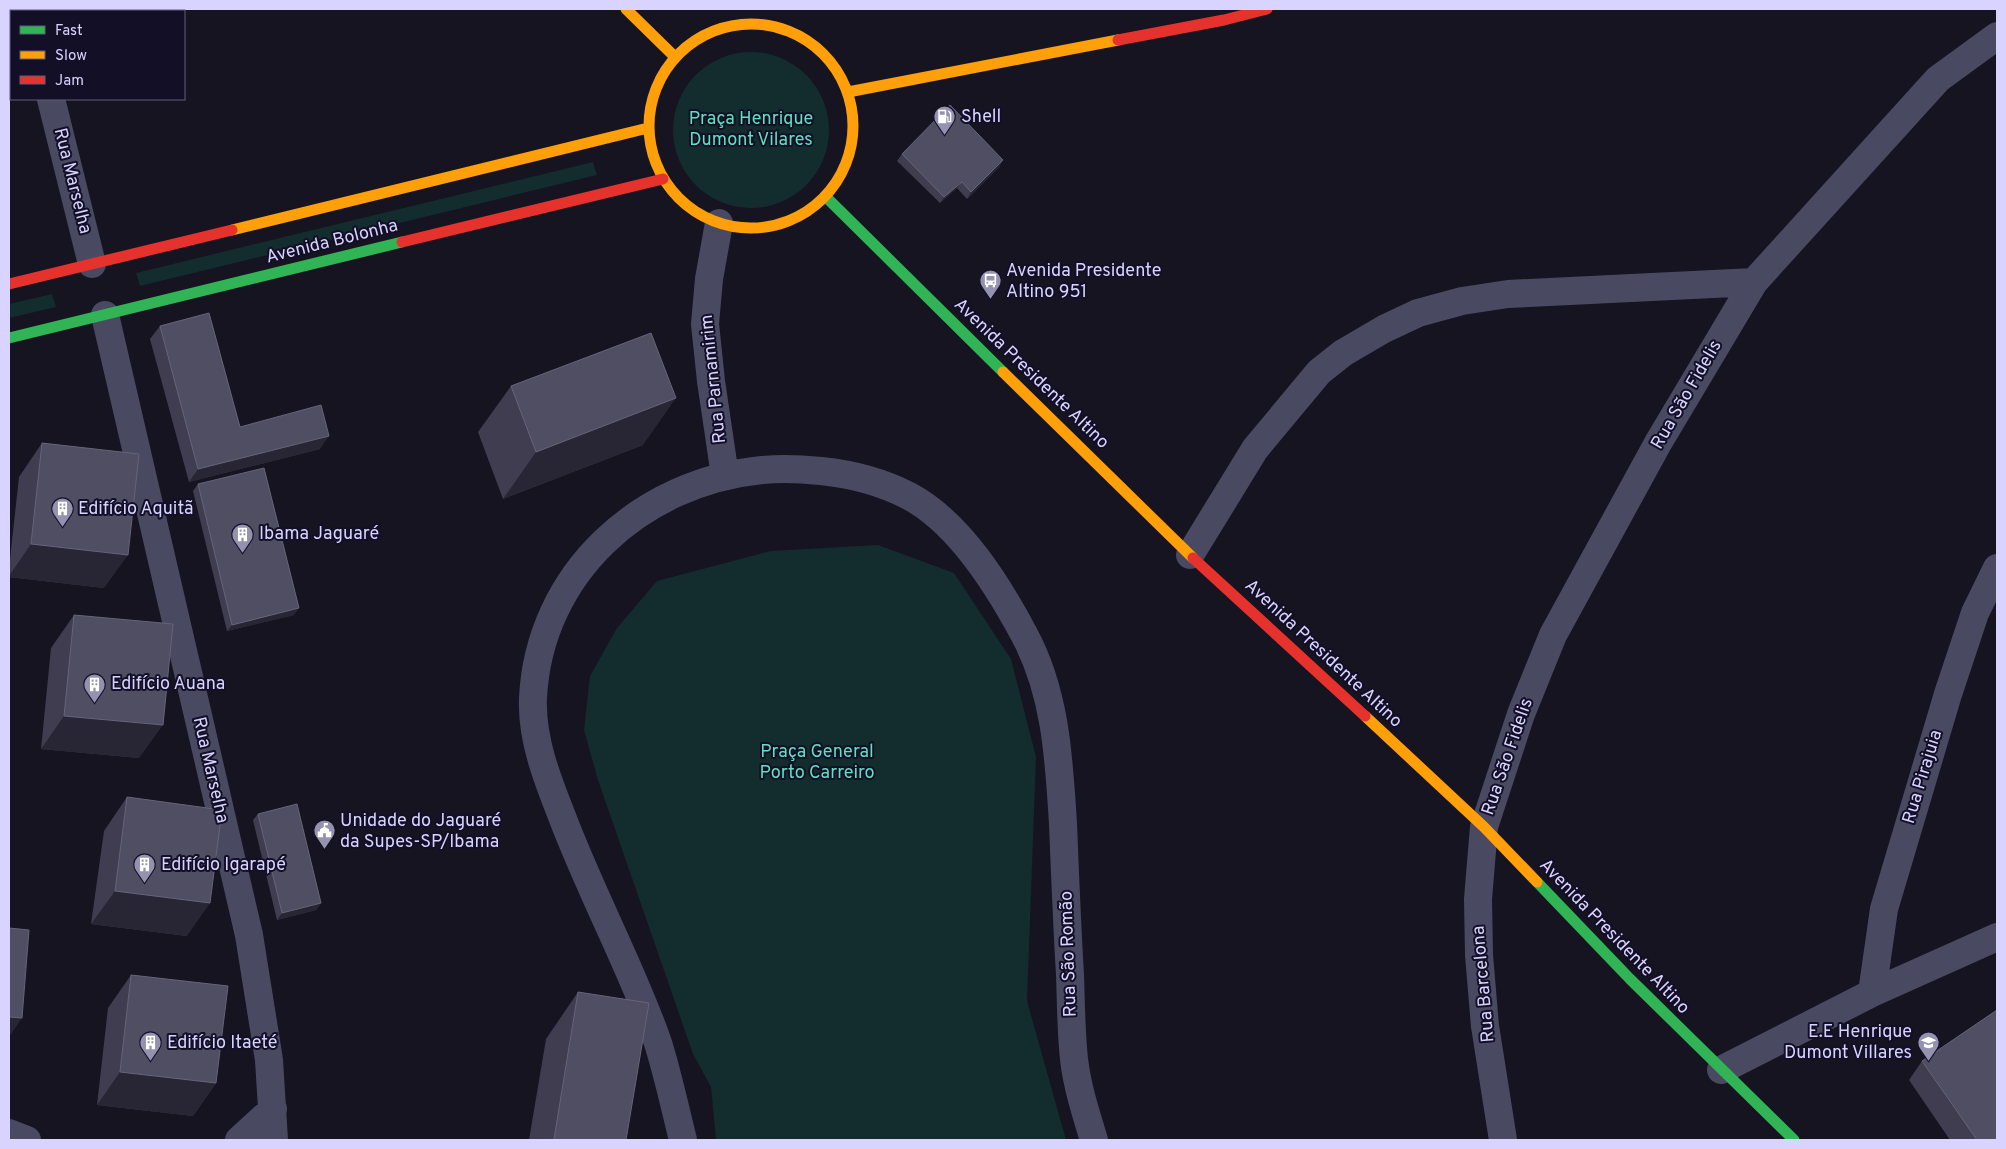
<svg xmlns="http://www.w3.org/2000/svg" width="2006" height="1149" font-family="Overpass,sans-serif">
  <style>
    .green { fill: #132c2d }
    .lines { fill: none; stroke-linecap: round; stroke-linejoin: round }
    .street { stroke: #4a4962; stroke-width: 28 }
    .fast { stroke: #30b455; stroke-width: 11 }
    .slow { stroke: #ff9f0a; stroke-width: 11 }
    .jam { stroke: #e5322d; stroke-width: 11 }
    .wall { fill: #403d50 }
    .shaded-wall { fill: #282635 }
    .building { fill: #504e63; stroke: #66637b }
    .labels { text-anchor: middle; dominant-baseline: central; stroke-width: 4; stroke-linejoin: round; paint-order: stroke }
    .poi-label { font-size: 18px; fill: #d9d4ff; stroke: #130f26; text-anchor: start }
    .park-label { font-size: 18px; fill: #5fe0c0; stroke: #130f26 }
    .street-label { font-size: 18px; fill: #d9d4ff; stroke: #130f26 }
  </style>
  <rect width="100%" height="100%" fill="#161421"/>
  <!-- green -->
  <path class="green" d="M673 130a78 78 0 1 1 156 0a78 78 0 1 1-156 0Z
    M593,162L597,175L140,286L136,273Z
    M52,294L56,307L9,318V304Z
    M878,545L954,573L1011,659L1036,757L1027,1001L1066,1140H716L711,1087L693,1054L598,780L584,730L590,676L617,628L657,581L771,551Z"/>
  <g class="lines">
    <!-- street -->
    <path class="street" d="M29,9L30,11
      M51,99L92,264
      M719,223L709,279L705,324L711,381L725,476
      M105,315L249,935L269,1060L274,1140
      M1190,555L1255,449L1319,372L1343,353L1384,329L1418,313L1462,301L1508,294L1754,282
      M1872,993L1884,909L1948,694L1975,613L1997,568
      M1721,1070L1872,993L1997,937
      M9,1133L27,1140
      M239,1140L273,1109
      M683,1140C675,1108 668,1075 658,1043C651,1022 642,1001 633,980C610,926 584,874 563,819C548,781 531,739 533,698C539,573 641,482 762,470C781,468 802,469 821,471C851,474 882,482 909,496C960,523 999,587 1025,636C1056,694 1059,760 1063,824C1065,874 1067,925 1070,975C1071,1003 1071,1031 1074,1059C1077,1086 1086,1114 1094,1140
      M1503,1140L1485,1026L1479,955L1478,899L1484,827L1521,714L1553,635L1658,443L1754,282L1938,79L1997,36"/>
    <!-- fast -->
    <path class="fast" d="M825,196L1003,372
      M9,338L402,242
      M1537,882L1630,979L1794,1140"/>
    <!-- slow -->
    <path class="slow" d="M626,9L675,57
      M649 126a102 102 0 1 1 204 0a102 102 0 1 1-204 0Z
      M848,92L1118,40
      M232,230L648,128
      M1003,372L1193,558
      M1365,716L1484,827L1537,882"/>
    <!-- jam -->
    <path class="jam" d="M1118,40L1224,20L1267,9
      M402,242L663,179
      M9,284L232,230
      M1193,558L1365,716"/>
  </g>
  <!-- wall -->
  <path class="wall" d="M902,154L1003,160L999,167L967,199L957,188L940,203L897,161Z
    M160,326L240,427L320,449L189,482L150,339Z
    M511,386L643,445L503,499L478,432Z
    M42,443L104,588L9,577V568L19,477Z
    M198,484L294,615L227,631L193,491Z
    M74,615L139,758L41,749L51,648Z
    M127,797L187,936L91,924L104,831Z
    M258,814L321,903L316,910L277,920L253,820Z
    M131,975L216,1083L193,1116L97,1105L108,1008Z
    M578,992L626,1140H529L546,1039Z
    M1922,1061L1997,1140H1950L1909,1080Z"/>
  <!-- shaded-wall -->
  <path class="shaded-wall" d="M1003,160L999,167L967,199L971,192Z
    M962,182L957,188L940,203L944,197Z
    M676,398L643,445L503,499L536,452Z
    M329,436L320,449L189,482L198,469Z
    M31,544L128,555L104,588L9,577V576Z
    M299,608L294,615L227,631L232,625Z
    M64,716L163,725L139,758L41,749Z
    M115,891L210,903L187,936L91,924Z
    M321,903L316,910L277,920L282,913Z
    M9,1017L22,1018L9,1037Z
    M120,1072L216,1083L193,1116L97,1105Z"/>
  <!-- building -->
  <path class="building" d="M950,105L1003,160L971,192L962,182L944,197L902,154Z
    M209,313L240,427L321,405L329,436L198,469L160,326Z
    M651,333L676,398L536,452L511,386Z
    M42,443L139,454L128,555L31,544Z
    M264,468L299,608L232,625L198,484Z
    M74,615L173,624L163,725L64,716Z
    M127,797L222,810L210,903L115,891Z
    M297,804L321,903L282,913L258,814Z
    M9,928L29,930L22,1018L9,1017Z
    M131,975L228,986L216,1083L120,1072Z
    M578,992L649,1003L626,1140H562L554,1139Z
    M1997,1010V1140H1977L1922,1061Z"/>
  <!-- icons -->
  <defs>
    <symbol id="fuel-pin" viewBox="-11 -11 22 30"><path d="M0 17L-7.5 6A9.5 9.5 0 1 1 7.5 6Z" fill="#9591b1" stroke="#130f26"/><path d="M-5.5-6h7V0h2V4h1.3V-2.5L3-4.5l.8-.8L6-3V5H2.5V1h-1V6h-7ZM-4.2-4.7v3.2H.2V-4.7Z" fill="#fff"/></symbol>
    <symbol id="bus-pin" viewBox="-11 -11 22 30"><path d="M0 17L-7.5 6A9.5 9.5 0 1 1 7.5 6Z" fill="#9591b1" stroke="#130f26"/><path d="M-5-6H5V4H4V6H2V4H-2V6H-4V4H-5ZM-3.5-4V0h7V-4ZM-3.5 1.2v1.5H-2V1.2ZM2 1.2v1.5H3.5V1.2Z" fill="#fff"/></symbol>
    <symbol id="building-pin" viewBox="-11 -11 22 30"><path d="M0 17L-7.5 6A9.5 9.5 0 1 1 7.5 6Z" fill="#9591b1" stroke="#130f26"/><path d="M-4-6H4V6H1V3H-1V6H-4ZM-2.5-4.3h1.7v1.8h-1.7ZM.8-4.3h1.7v1.8H.8ZM-2.5-1h1.7V.8h-1.7ZM.8-1h1.7V.8H.8Z" fill="#fff"/></symbol>
    <symbol id="civic-pin" viewBox="-11 -11 22 30"><path d="M0 17L-7.5 6A9.5 9.5 0 1 1 7.5 6Z" fill="#9591b1" stroke="#130f26"/><path d="M-.6-6.5H3V-4.5H.6V-3L4-1V1h2V6H-6V1h2V-1L-.6-3ZM-1.2 2.5V6h2.4V2.5Z" fill="#fff"/></symbol>
    <symbol id="school-pin" viewBox="-11 -11 22 30"><path d="M0 17L-7.5 6A9.5 9.5 0 1 1 7.5 6Z" fill="#9591b1" stroke="#130f26"/><path d="M0-5L7-2L0 1L-7-2ZM-4 1L0 2.5L4 1V4Q0 6-4 4Z" fill="#fff"/></symbol>
  </defs>
  <g fill-rule="evenodd">
    <use href="#fuel-pin" x="932" y="104" width="25" height="34"/>
    <use href="#bus-pin" x="978" y="268" width="25" height="34"/>
    <use href="#building-pin" x="50" y="496" width="25" height="34"/>
    <use href="#building-pin" x="230" y="522" width="25" height="34"/>
    <use href="#building-pin" x="82" y="672" width="25" height="34"/>
    <use href="#civic-pin" x="312" y="818" width="25" height="34"/>
    <use href="#building-pin" x="132" y="852" width="25" height="34"/>
    <use href="#school-pin" x="1916" y="1030" width="25" height="34"/>
    <use href="#building-pin" x="138" y="1030" width="25" height="34"/>
  </g>
  <g class="labels">
    <!-- poi labels -->
    <g class="poi-label">
      <text x="961" y="117">Shell</text>
      <text x="1006" y="271">Avenida Presidente<tspan x="1006" dy="21">Altino 951</tspan></text>
      <text x="78" y="509">Edifício Aquitã</text>
      <text x="259" y="534">Ibama Jaguaré</text>
      <text x="111" y="684">Edifício Auana</text>
      <text x="340" y="821">Unidade do Jaguaré<tspan x="340" dy="21">da Supes-SP/Ibama</tspan></text>
      <text x="161" y="865">Edifício Igarapé</text>
      <text x="1912" y="1032" text-anchor="end">E.E Henrique<tspan x="1912" dy="21">Dumont Villares</tspan></text>
      <text x="167" y="1043">Edifício Itaeté</text>
    </g>
    <!-- park labels -->
    <g class="park-label">
      <text x="751" y="119">Praça Henrique<tspan x="751" dy="21">Dumont Vilares</tspan></text>
      <text x="817" y="752">Praça General<tspan x="817" dy="21">Porto Carreiro</tspan></text>
    </g>
    <!-- street labels -->
    <g class="street-label">
      <text transform="translate(72 181) rotate(76)">Rua Marselha</text>
      <text transform="translate(332 242) rotate(-14)">Avenida Bolonha</text>
      <text transform="translate(1031 374) rotate(44)">Avenida Presidente Altino</text>
      <text transform="translate(714 379) rotate(-96)">Rua Parnamirim</text>
      <text transform="translate(1687 395) rotate(-60)">Rua São Fidelis</text>
      <text transform="translate(1323 654) rotate(43)">Avenida Presidente Altino</text>
      <text transform="translate(1508 757) rotate(-71)">Rua São Fidelis</text>
      <text transform="translate(210 770) rotate(77)">Rua Marselha</text>
      <text transform="translate(1923 777) rotate(-73)">Rua Pirajuia</text>
      <text transform="translate(1614 937) rotate(46)">Avenida Presidente Altino</text>
      <text transform="translate(1069 954) rotate(-92)">Rua São Romão</text>
      <text transform="translate(1484 984) rotate(-95)">Rua Barcelona</text>
    </g>
  </g>
  <!-- border -->
  <rect width="2006" height="1149" fill="none" stroke="#d9d4ff" stroke-width="20"/>
  <!-- legend -->
  <rect x="10" y="10" width="175" height="90" fill="#130f26" stroke="#625e7d"/>
  <rect x="20" y="26" width="25" height="8" fill="#30b455" stroke="#625e7d"/>
  <text x="55" y="35" font-size="15" fill="#d9d4ff">Fast</text>
  <rect x="20" y="51" width="25" height="8" fill="#ff9f0a" stroke="#625e7d"/>
  <text x="55" y="60" font-size="15" fill="#d9d4ff">Slow</text>
  <rect x="20" y="76" width="25" height="8" fill="#e5322d" stroke="#625e7d"/>
  <text x="55" y="85" font-size="15" fill="#d9d4ff">Jam</text>
</svg>
